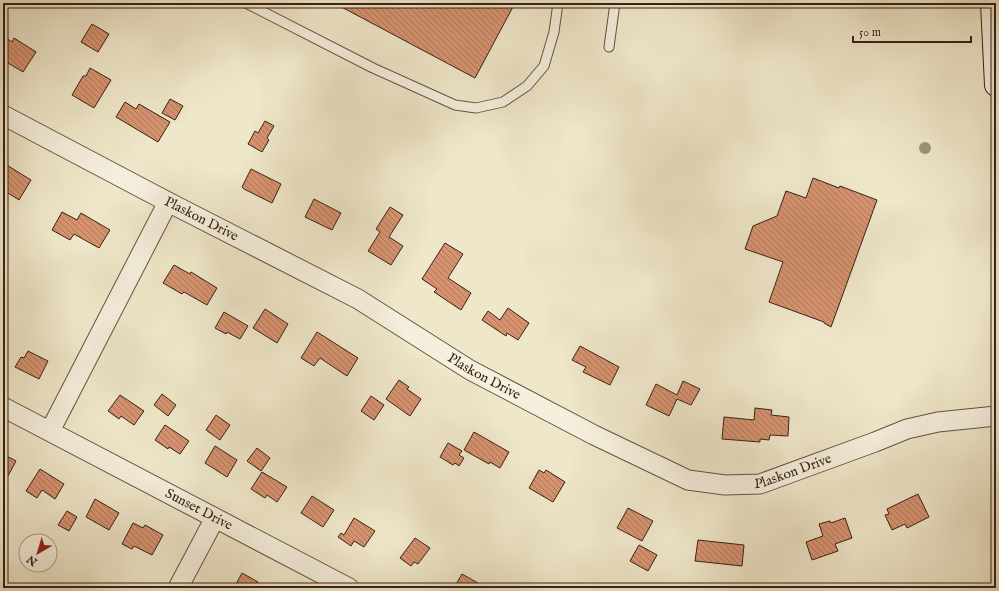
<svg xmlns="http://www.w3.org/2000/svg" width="999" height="591" font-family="'IM FELL English',serif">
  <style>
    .building { fill: url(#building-back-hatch); stroke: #362113 }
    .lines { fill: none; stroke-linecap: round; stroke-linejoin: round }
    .lane-casing { stroke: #645241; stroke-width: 11 }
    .street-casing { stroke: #645241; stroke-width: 21 }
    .secondary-casing { stroke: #362113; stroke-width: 24 }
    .lane { stroke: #f5efdd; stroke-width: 9 }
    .street { stroke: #f5efdd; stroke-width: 19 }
    .secondary { stroke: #f5efdd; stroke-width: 22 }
    .tree { fill: #9f957b }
    .labels { text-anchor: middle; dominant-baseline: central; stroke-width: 4; stroke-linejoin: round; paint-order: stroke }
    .street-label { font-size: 14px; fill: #362113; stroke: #f5efdd }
  </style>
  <defs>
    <pattern id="building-back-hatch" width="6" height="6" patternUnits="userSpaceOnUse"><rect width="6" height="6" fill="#d79370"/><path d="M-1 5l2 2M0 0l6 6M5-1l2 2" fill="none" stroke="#af785b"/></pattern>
  </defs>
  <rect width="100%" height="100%" fill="#efe7ca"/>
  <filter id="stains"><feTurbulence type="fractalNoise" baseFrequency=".005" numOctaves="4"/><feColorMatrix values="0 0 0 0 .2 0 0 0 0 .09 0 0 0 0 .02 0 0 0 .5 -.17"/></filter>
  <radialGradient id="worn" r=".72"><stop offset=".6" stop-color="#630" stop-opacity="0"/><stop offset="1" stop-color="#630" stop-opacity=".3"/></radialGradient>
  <!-- building -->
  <path class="building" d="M334,3H515L475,78Z
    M92,24L109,34L98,52L81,42Z
    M3,36L12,42L14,38L36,52L23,72L3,60Z
    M90,68L111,80L94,108L72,95L83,76H86Z
    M170,99L183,106L175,120L162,113Z
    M125,102L136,109L139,104L170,122L158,142L116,117Z
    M265,121L274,126L267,138L269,140L262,152L248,144L255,131L258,133Z
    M5,164L31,180L19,200L3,190V167Z
    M251,169L281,184L272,203L244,189L242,187Z
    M813,178L839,188L840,186L877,200L831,327L824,323V322L769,302L783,262L745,249L753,226L777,216L786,191L806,198Z
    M314,199L341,213L332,230L305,217Z
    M390,207L403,215L389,237L403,246L391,265L368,251L380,232L376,229Z
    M62,212L77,220L81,213L110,230L99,248L74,234L70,240L52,230Z
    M445,243L463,254L448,278L471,293L461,310L434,292L437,289L422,279Z
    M174,265L190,274L191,272L217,288L207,305L184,292L182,294L163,283Z
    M508,308L529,323L518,340L507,333L506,336L482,320L488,311L500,320Z
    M265,309L288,324L277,343L253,328Z
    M224,312L248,326L240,339L227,332L226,334L215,328Z
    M317,332L358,358L347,376L320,358L314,366L301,358Z
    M580,346L619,367L610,385L583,372L586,367L572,360Z
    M28,351L48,361L39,379L15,367L21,357L24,358Z
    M399,380L409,387L407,389L421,399L410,416L386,399Z
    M683,381L700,389L691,405L677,399L669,416L646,405L656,384L677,395Z
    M162,394L176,405L168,416L154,405Z
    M120,395L144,411L134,425L121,416L119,419L108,411Z
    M371,396L384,405L374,420L361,411Z
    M755,408L772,410L771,415L789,417L788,436L770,435L769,440L760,439V442L722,439L724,417L754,420Z
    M216,415L230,425L220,440L206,430Z
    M165,425L189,441L180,454L169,447L168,449L155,440Z
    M474,432L509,452L500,468L490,462L489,464L464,450Z
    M448,443L462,451L459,455L464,458L459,466L455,463L453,465L440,457Z
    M215,446L237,460L227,477L205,463Z
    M257,448L270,458L261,471L247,461Z
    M3,454L16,461L8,476L3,473Z
    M40,469L64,484L55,499L42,490L37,498L26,491Z
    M539,470L544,473L546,470L565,482L553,502L529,488Z
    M262,472L287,487L277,502L267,495L265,498L251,489Z
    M918,494L929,517L907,528L905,524L892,530L885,515L889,514L887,509Z
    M312,496L334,510L323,527L301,513Z
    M95,499L119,513L109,530L86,517Z
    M628,508L653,521L642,541L617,528Z
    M67,511L77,517L69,531L58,525Z
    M354,518L375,531L364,547L354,541L351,546L338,537L341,533L344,535Z
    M845,518L852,538L835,544L838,551L812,560L806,542L823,536L819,524L830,521L831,523Z
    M133,523L143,528L145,525L163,535L152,555L134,546L132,549L122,544Z
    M415,538L430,548L418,564L414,562L411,566L400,558Z
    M698,540L744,545L742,566L695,561Z
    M639,545L657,555L648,571L630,561Z
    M242,573L258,582L254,588H234Z
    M462,574L485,587L484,588H454Z"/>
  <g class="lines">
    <defs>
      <path id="lane" d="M246,3L373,68L455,105L476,108L503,102L527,86L544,66L554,32L558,3
        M609,47L615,3"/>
      <g id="street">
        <path id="s1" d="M3,115L168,202L358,299L470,370L594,435L688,480L725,485L760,484L875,442L907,429L938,422L996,416"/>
        <path id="s2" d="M3,407L349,588"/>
        <path d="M50,431L168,202"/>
        <path d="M178,588L215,518"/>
      </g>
      <path id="secondary" d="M992,3L996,85"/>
    </defs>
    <!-- lane casing -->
    <use href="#lane" class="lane-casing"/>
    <!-- street casing -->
    <use href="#street" class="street-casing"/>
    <!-- secondary casing -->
    <use href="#secondary" class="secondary-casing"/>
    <!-- lane -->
    <use href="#lane" class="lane"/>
    <!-- street -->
    <use href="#street" class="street"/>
    <!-- secondary -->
    <use href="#secondary" class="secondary"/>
  </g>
  <!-- trees -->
  <circle class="tree" cx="925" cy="148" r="6"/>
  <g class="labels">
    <!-- street labels -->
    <g class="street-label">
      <text stroke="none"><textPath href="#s1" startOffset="224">Plaskon Drive</textPath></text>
      <text stroke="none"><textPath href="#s1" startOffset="548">Plaskon Drive</textPath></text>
      <text stroke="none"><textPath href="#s1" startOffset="884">Plaskon Drive</textPath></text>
      <text stroke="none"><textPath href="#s2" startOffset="221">Sunset Drive</textPath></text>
    </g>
  </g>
  <!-- margin -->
  <rect width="999" height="591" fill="none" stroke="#efe7ca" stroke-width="16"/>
  <rect x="4" y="4" width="991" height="583" fill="none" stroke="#362113" stroke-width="2"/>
  <rect x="8" y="8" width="983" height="575" fill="none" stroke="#362113"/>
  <!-- north arrow -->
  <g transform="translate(38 553) rotate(218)"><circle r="19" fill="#f5efdd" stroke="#a99d8c"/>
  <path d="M0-3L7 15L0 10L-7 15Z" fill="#8f2418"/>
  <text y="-6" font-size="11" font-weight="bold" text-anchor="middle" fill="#362113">N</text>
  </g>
  <!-- scale -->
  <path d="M853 36v6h118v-6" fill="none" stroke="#362113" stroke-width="2"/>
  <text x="859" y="36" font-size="12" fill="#362113" stroke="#f5efdd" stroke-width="3" paint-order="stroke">50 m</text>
  <rect width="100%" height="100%" filter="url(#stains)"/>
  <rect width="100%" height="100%" fill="url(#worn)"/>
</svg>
